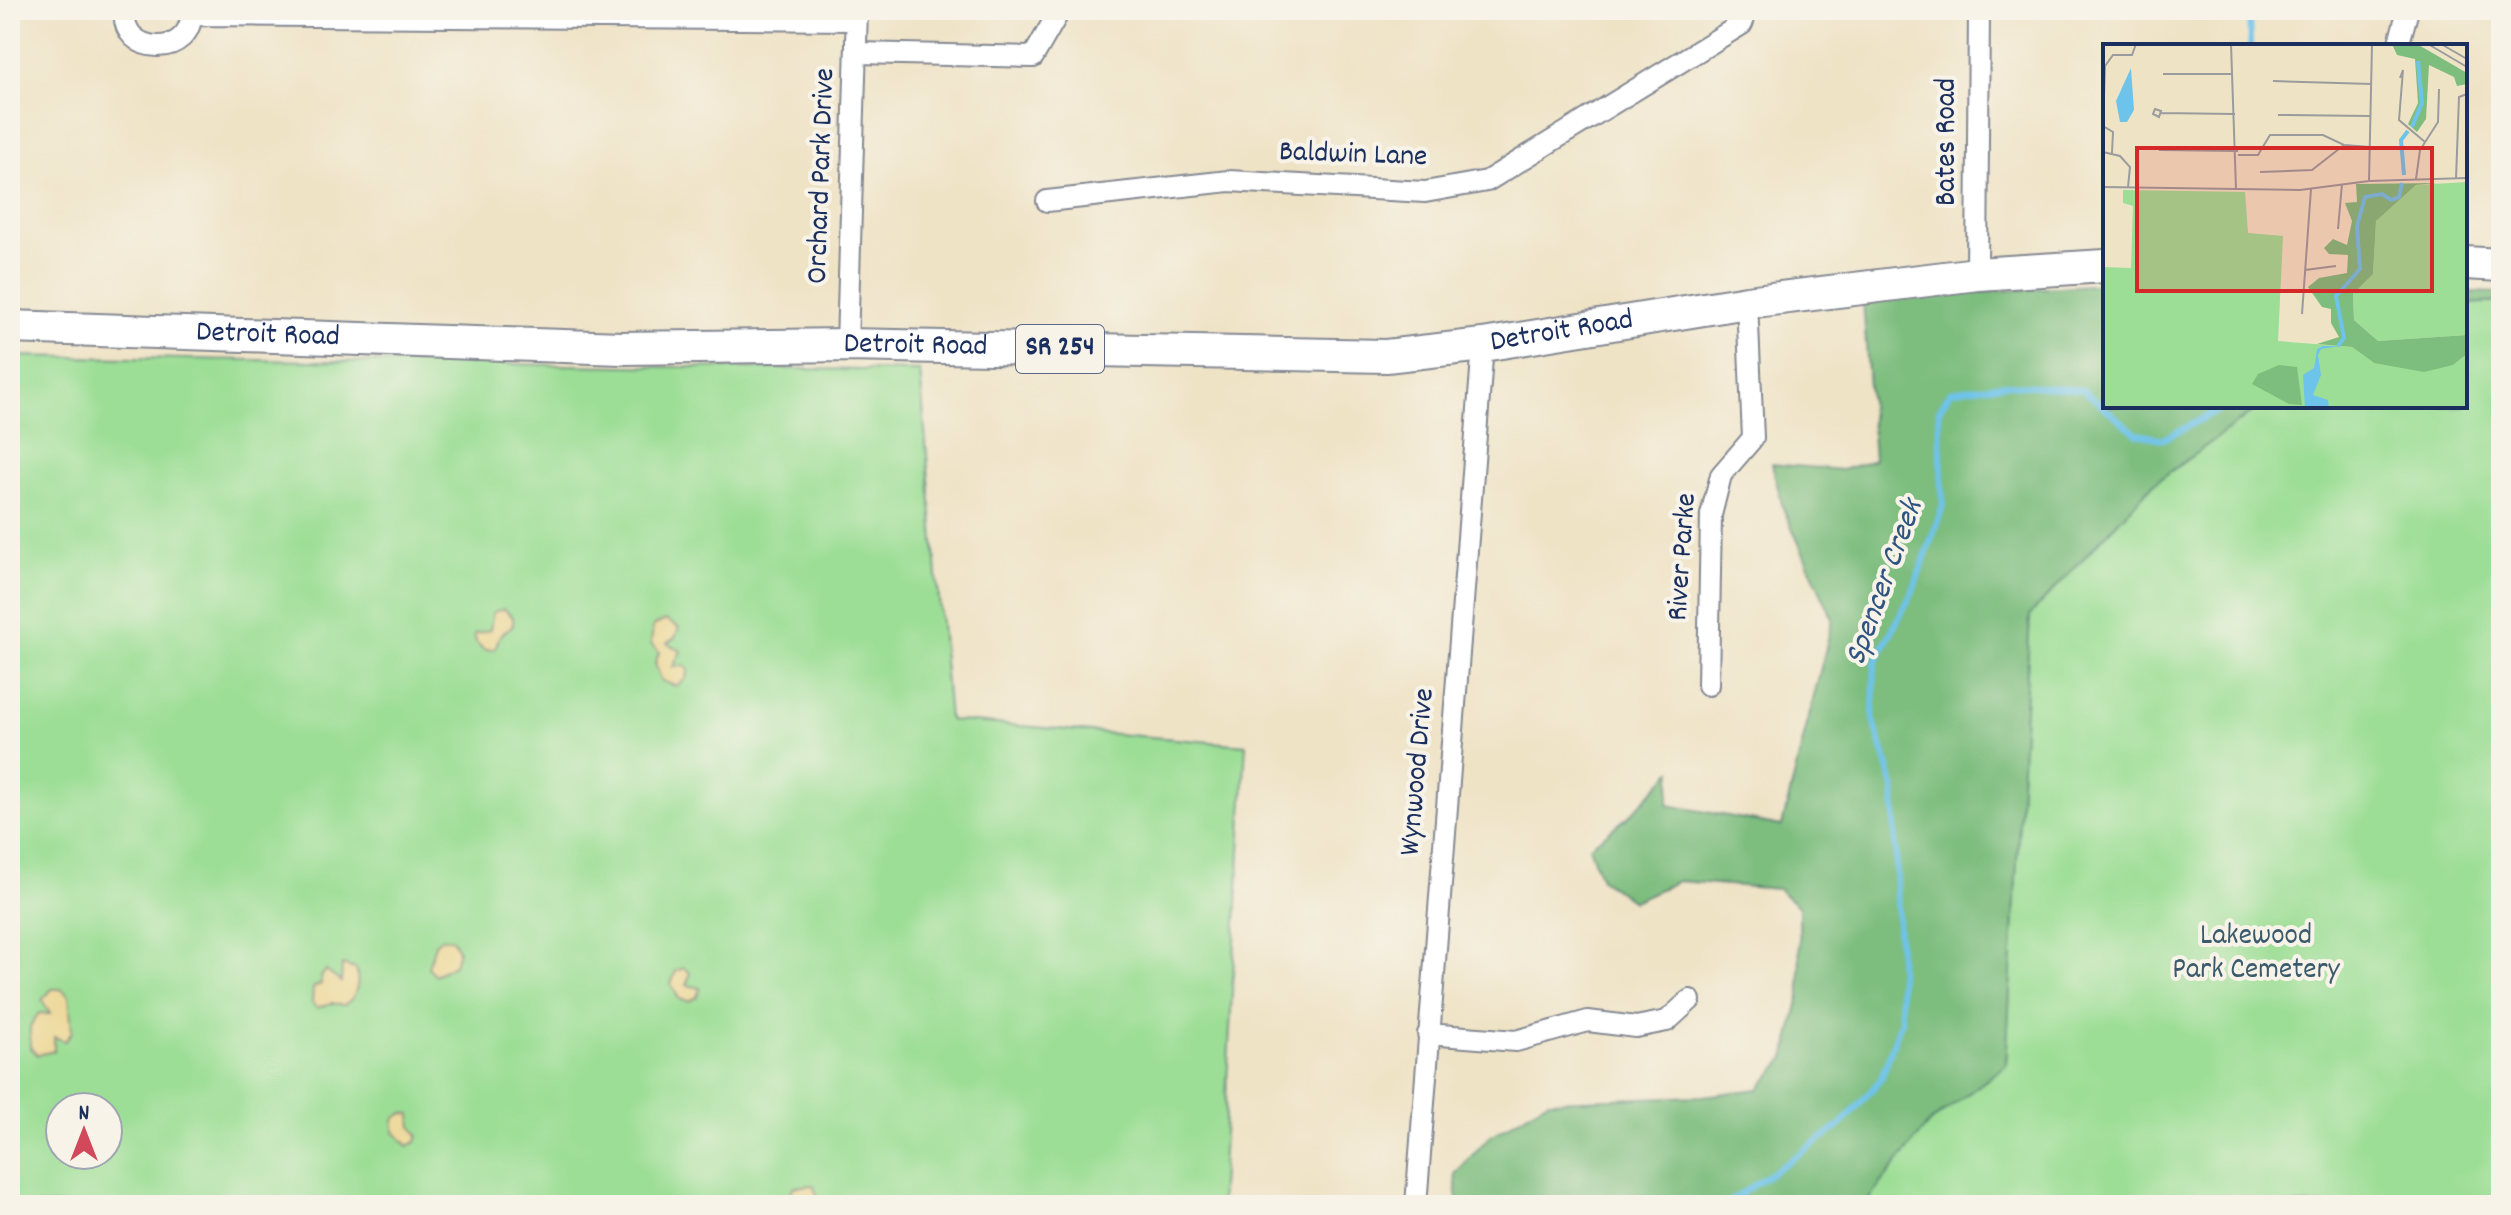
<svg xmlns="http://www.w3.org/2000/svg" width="2511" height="1215" font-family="Dekko,sans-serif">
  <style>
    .green { fill: #9cde95; stroke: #5c867a; stroke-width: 2; fill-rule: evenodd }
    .forest { fill: #7dbd7e; stroke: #4c766e; stroke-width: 2 }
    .sand { fill: #eeda9e; stroke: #84847e; stroke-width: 2 }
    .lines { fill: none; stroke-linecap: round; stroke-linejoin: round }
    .stream { stroke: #6ec3ea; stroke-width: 6 }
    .minor-casing { stroke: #858992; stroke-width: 24 }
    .primary-casing { stroke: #858992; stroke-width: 36 }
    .minor { stroke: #fff; stroke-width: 20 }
    .primary { stroke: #fff; stroke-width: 32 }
    .labels { text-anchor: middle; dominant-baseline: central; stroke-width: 8; stroke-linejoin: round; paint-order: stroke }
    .shield { fill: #f7f3e8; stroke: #5d6a87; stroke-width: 2 }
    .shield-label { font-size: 28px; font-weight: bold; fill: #1b2f5e }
    .street-label { font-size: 30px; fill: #1b2f5e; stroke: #f7f3e8 }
    .park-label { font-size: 30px; fill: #3b5b6c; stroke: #f7f3e8 }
    .water-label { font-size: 32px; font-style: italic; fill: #305481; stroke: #f7f3e8 }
    .inset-river { fill: none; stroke: #6ec3ea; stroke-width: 4 }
    .inset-road { fill: none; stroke: #9a9b9c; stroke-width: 2 }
    .view { fill: #d62828; fill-opacity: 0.15; stroke: #d62828; stroke-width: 4 }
    .inset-edge { fill: none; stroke: #1b2f5e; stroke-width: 4 }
  </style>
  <rect width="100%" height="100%" fill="#f7f3e8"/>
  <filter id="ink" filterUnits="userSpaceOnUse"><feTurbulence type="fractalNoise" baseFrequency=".0125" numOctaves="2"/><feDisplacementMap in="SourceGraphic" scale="16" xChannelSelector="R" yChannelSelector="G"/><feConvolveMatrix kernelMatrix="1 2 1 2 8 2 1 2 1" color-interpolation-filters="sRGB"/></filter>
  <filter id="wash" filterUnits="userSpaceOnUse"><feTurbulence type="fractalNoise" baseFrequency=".006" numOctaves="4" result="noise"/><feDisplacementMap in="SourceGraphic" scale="32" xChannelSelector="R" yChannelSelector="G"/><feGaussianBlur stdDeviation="1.8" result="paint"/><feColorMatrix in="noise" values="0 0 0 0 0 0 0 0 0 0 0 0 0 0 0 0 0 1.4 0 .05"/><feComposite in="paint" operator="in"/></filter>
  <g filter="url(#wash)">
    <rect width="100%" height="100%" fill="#efe3c6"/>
    <!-- green -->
    <path class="green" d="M2501,302V1205H1864L1929,1123L2006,1064L2030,615L2153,484L2261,406H2465V304Z
      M10,356L920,371L949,720L1246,745L1220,1205H10ZM60,1107H108V1155H60Z"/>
    <!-- forest -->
    <path class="forest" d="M2105,284V406H2261L2153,484L2030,615L2006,1065L1929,1123L1864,1205H1458L1455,1174L1489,1137L1548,1101L1703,1096L1759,1089L1785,1059L1800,996L1799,907L1778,889L1678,881L1633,901L1601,879L1589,847L1629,816L1672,771L1668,805L1782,826L1833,619L1783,508L1772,464L1842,470L1874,460L1863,300Z
      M2465,292L2501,293V302L2465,304Z"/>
    <!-- sand -->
    <path class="sand" d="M504,609L513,617V625L500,635L495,649L484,650L476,642L474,634L490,630L493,612Z
      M666,620L679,628L675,638L667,643L681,651L673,667L684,665L689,670L685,680L675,686L662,681L655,664L659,652L651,644L653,626Z
      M442,938L452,939L458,950L454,965L435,975L428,967L435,944Z
      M342,965L356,969C360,983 357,997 344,1005L331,1003L317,1008L312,1003L313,988L321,984V976L326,971L341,982Z
      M684,968L690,973L687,985L700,988L697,997L689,1001L679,999L671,984L676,971Z
      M52,989H61L69,996L72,1032L65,1041L54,1037V1051L38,1055L30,1047V1026L39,1013L50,1014L42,1000Z
      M403,1113L411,1114L412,1127L418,1135L416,1142L408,1146L394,1131V1119Z
      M813,1185L821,1205H797L789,1198L793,1187Z"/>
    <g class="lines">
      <!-- stream -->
      <path class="stream" d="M2249,10L2250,46
        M1725,1205L1841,1125L1881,1079L1901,1021L1894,787L1873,719L1875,663L1913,591L1943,506L1939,410L1951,391L2007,384L2083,390L2137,434L2163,439L2227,406"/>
    </g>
  </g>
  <g filter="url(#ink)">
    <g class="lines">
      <defs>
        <path id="minor" d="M125,10C119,57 195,59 191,10
          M192,15L857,20
          M2398,46L2408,10
          M857,53L1033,57L1060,10
          M1047,201L1229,181L1425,192L1487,181L1742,24L1747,10
          M1977,274L1979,10
          M847,345L857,10
          M1708,685L1711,515L1721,475L1753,438L1747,302
          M1428,1034L1516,1041L1588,1021L1636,1027L1667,1021L1690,1000
          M1416,1205L1483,345"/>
        <g id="primary">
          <path d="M2465,263L2501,265"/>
          <path id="s1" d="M10,327L622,348L847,345L1386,356L1483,345L1747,302L1977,274L2105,266"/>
        </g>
      </defs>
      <!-- minor casing -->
      <use href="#minor" class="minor-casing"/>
      <!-- primary casing -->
      <use href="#primary" class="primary-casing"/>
      <!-- minor -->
      <use href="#minor" class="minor"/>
      <!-- primary -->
      <use href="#primary" class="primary"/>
    </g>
  </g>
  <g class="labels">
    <!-- shield labels -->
    <rect class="shield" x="1016" y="325" width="88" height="48" rx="6"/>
    <g class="shield-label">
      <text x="1060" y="349">SR 254</text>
    </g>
    <!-- street labels -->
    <g class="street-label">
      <text transform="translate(1948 142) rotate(-90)">Bates Road</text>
      <text transform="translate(1353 156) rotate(2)">Baldwin Lane</text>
      <text transform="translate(823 176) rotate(-88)">Orchard Park Drive</text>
      <text stroke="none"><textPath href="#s1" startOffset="1554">Detroit Road</textPath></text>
      <text stroke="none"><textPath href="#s1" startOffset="258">Detroit Road</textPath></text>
      <text stroke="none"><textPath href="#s1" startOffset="906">Detroit Road</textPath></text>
      <text transform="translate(1684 557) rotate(-86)">River Parke</text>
      <text transform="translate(1419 772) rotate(-85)">Wynwood Drive</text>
    </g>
    <!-- park labels -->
    <g class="park-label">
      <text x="2256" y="937">Lakewood<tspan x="2256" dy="34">Park Cemetery</tspan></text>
    </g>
    <!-- water labels -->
    <g class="water-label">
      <text transform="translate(1886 583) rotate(-70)">Spencer Creek</text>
    </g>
  </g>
  <!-- overview -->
  <g transform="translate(2103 44)">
    <rect width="364" height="364" fill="#efe3c6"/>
    <path d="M364,138V291L275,297L251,276L250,250L270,230L273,177L313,141ZM20,146L142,148L145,189L180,192L175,297L249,303L271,319L350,321L364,310V364H0V223L28,224L30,162L20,159Z" fill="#9cde95"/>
    <path d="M289,0H314L364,29V40L354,42L351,33L326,21L323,75L314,88L305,80L315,59L312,15L294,11ZM334,139L313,141L273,177L270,230L250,250L251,276L275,297L364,291V310L350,321L321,328L271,319L249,303L214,300L236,293L228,279V265L219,263L205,243L216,234L244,229L245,211L226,210L221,204L230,195L244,201L249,177L242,159L254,158L253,140ZM176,321L194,323L199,361L186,360L149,340L155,330Z" fill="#7dbd7e"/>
    <path d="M28,24L31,66L24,78H17L13,57ZM237,302L218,305L215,311L218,331L210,351L225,356L226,364H202L200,331L211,324L214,305L220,302Z" fill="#6ec3ea"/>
    <path class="inset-river" d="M309,83L319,59L315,17M301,131L298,96L305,87M235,302L241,294L233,252L257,225L254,182L262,153L279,150L288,156L296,153L299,139"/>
    <path class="inset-road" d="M128,0L133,145M325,0L364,23M338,0L364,15M60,30H128M297,34L300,26L296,76L322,98M170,37L269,40M52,65L58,67L56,73L50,70ZM58,69L132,70M175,71L267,72M56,106L135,107M0,108L17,112L27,123L25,143M9,109L10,88L0,82L2,22L10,11H29L33,0M135,111H155L167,91H220L241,101L267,103M157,128L209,126L241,101M313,135L317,106L335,78L336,45M353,135L356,53L364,50M266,137L269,0M0,143L197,146L266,137L364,134M235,185L239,140M202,226L233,222M199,270L208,145"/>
    <path class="view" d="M34,104H329V247H34Z"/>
    <rect width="364" height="364" class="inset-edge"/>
  </g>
  <!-- margin -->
  <rect width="2511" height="1215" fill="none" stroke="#f7f3e8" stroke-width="40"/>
  <!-- north arrow -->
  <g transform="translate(84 1131)"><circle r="38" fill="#f7f3e8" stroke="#9fa5b1" stroke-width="2"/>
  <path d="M0-6L14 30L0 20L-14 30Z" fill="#d1495b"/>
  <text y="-12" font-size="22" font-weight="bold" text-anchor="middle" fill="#1b2f5e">N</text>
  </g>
</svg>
